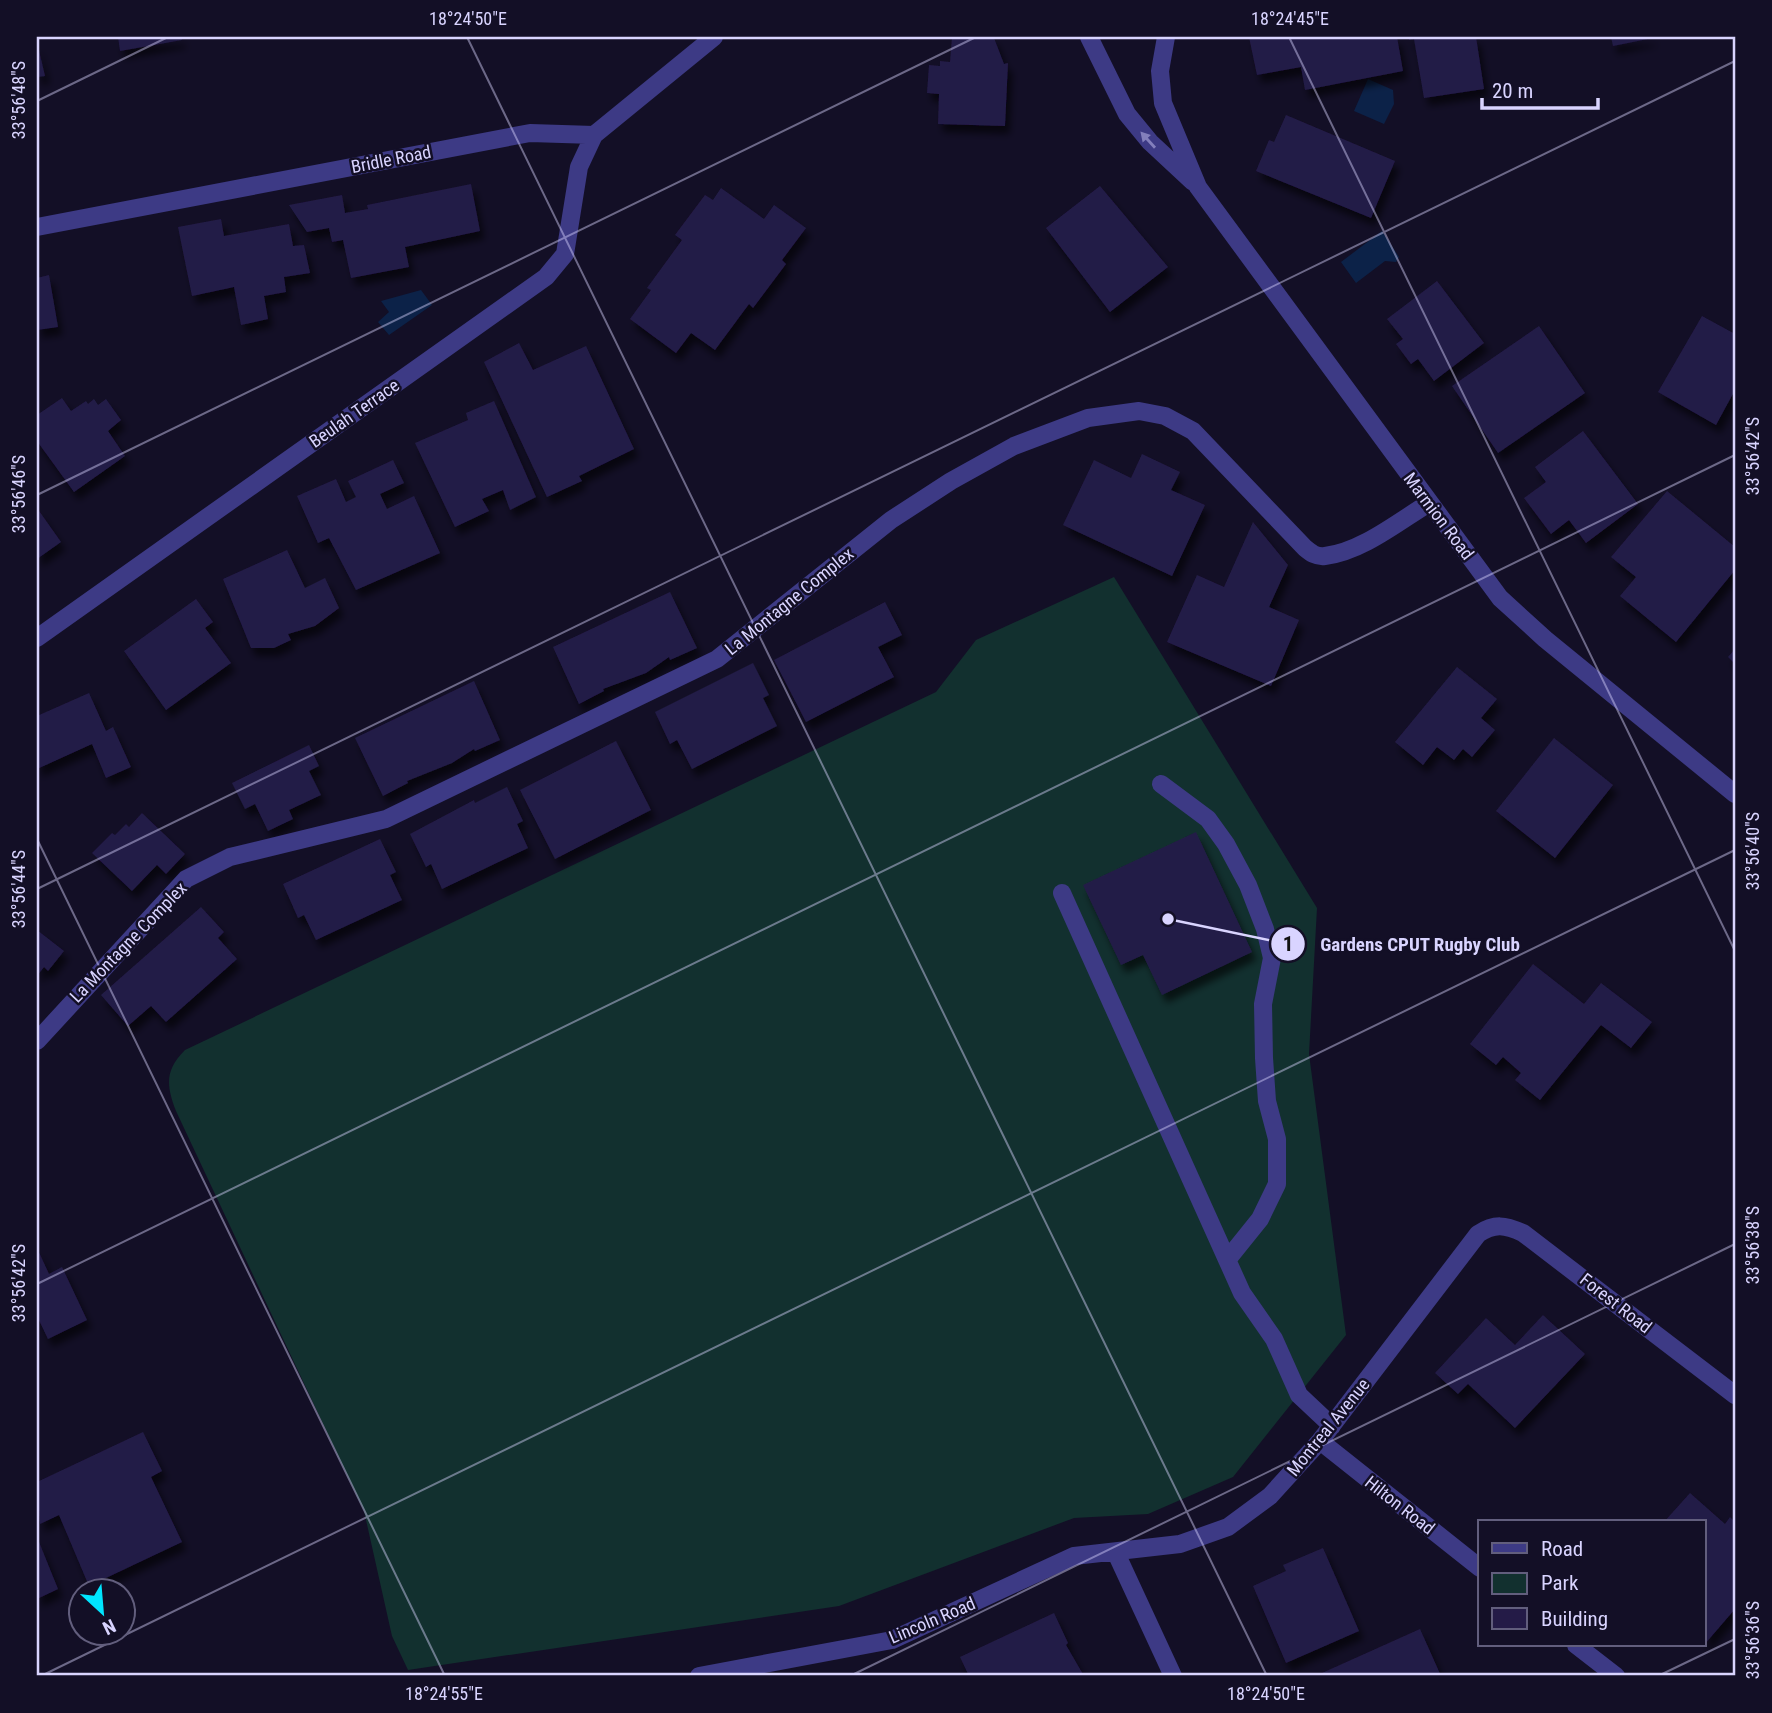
<svg xmlns="http://www.w3.org/2000/svg" width="1772" height="1713" font-family="'Roboto Condensed',sans-serif">
  <style>
    .green { fill: #12302f }
    .water { fill: #0c2248 }
    .building { fill: #241b47; filter: url(#shadow) }
    .lines { fill: none; stroke-linecap: round; stroke-linejoin: round }
    .minor { stroke: #3d3a85; stroke-width: 18 }
    .oneway { fill: #837fbc }
    .ticks { fill: none; stroke: #d9d4ff; stroke-width: 2; stroke-opacity: 0.45 }
    .labels { text-anchor: middle; dominant-baseline: central; stroke-width: 5; stroke-linejoin: round; paint-order: stroke }
    .street-label { font-size: 18px; fill: #d9d4ff; stroke: #130f26 }
    .leader { fill: none; stroke: #d9d4ff; stroke-width: 2.5 }
    .callout-dot { fill: #d9d4ff; stroke: #130f26; stroke-width: 2.5 }
    .mark-label { font-size: 21px; text-anchor: middle; font-weight: bold; fill: #111 }
    .callout-label { font-size: 19px; text-anchor: middle; font-weight: bold; fill: #d9d4ff; stroke: #130f26; stroke-width: 5; stroke-linejoin: round; paint-order: stroke }
    .neatline { fill: none; stroke: #d9d4ff; stroke-width: 2.5 }
    .ticks-label { font-size: 18px; text-anchor: middle; fill: #d9d4ff }
  </style>
  <defs>
    <filter id="shadow"><feDropShadow dx="4.5" dy="8" stdDeviation="3.5" flood-color="#0009"/></filter>
  </defs>
  <rect width="100%" height="100%" fill="#130f26"/>
  <!-- green -->
  <path class="green" d="M1114,577L1317,908L1309,1054L1346,1335L1233,1477L1148,1514L1074,1518L839,1606L408,1670L392,1636L364,1511L176,1111C166,1085 165,1070 185,1050L936,692L976,640Z"/>
  <!-- water -->
  <path class="water" d="M1368,79L1393,90L1394,104L1384,124L1354,111Z
    M1382,231L1399,257L1396,262L1385,261L1356,283L1341,262Z
    M421,290L432,305L389,335L378,322L389,312L381,301Z"/>
  <!-- building -->
  <path class="building" d="M118,37H181L182,40L120,51Z
    M952,37L994,38L1004,64L1008,63L1005,126L938,124L939,94L927,93L929,65L940,66V61L950,62Z
    M1249,37H1397L1403,71L1305,90L1301,67L1257,75Z
    M1409,37H1476L1484,89L1424,98L1414,39L1409,40Z
    M1611,37H1653V38L1613,46Z
    M37,42L45,76L37,77Z
    M1286,115L1395,161L1371,218L1256,171L1269,140L1274,142Z
    M471,184L480,231L405,247L409,267L351,278L343,240L332,242L329,228L307,232L289,205L342,195L345,213L368,209L367,205Z
    M1100,186L1168,267L1110,312L1046,228Z
    M721,188L764,219L774,205L806,228L782,260L786,264L753,308L749,304L715,350L691,333L676,353L630,319L651,290L647,288L682,240L675,235L705,195L713,200Z
    M221,219L224,236L289,224L293,246L304,245L310,273L284,277L286,292L264,296L268,319L241,325L234,287L192,296L178,227Z
    M49,275L58,327L37,330V278Z
    M1437,281L1484,343L1434,381L1418,359L1411,364L1396,344L1403,339L1387,319Z
    M1702,316L1735,334V390L1716,425L1658,392Z
    M1539,326L1585,393L1498,453L1452,386Z
    M519,343L533,370L586,346L634,449L579,476L582,481L547,497L484,362Z
    M62,398L71,411L86,401L88,404L94,399L98,405L106,399L121,420L108,431L125,456L74,492L37,441V415Z
    M494,401L536,497L510,510L503,490L482,499L489,511L455,527L415,443L468,420L466,413Z
    M1583,431L1638,504L1586,543L1569,520L1551,534L1524,498L1546,482L1535,467Z
    M1142,454L1180,472L1171,490L1205,505L1172,576L1063,525L1094,460L1131,478Z
    M393,460L404,483L380,494L387,509L414,496L440,553L356,590L329,538L318,543L297,496L336,479L346,502L356,497L348,481Z
    M1667,491L1735,547V570L1676,642L1620,596L1636,577L1611,557Z
    M37,508L61,542L37,559Z
    M1253,522L1288,565L1269,607L1299,620L1271,686L1167,642L1197,575L1224,587Z
    M287,550L305,588L325,578L339,608L315,626L288,634L291,640L274,648H251L223,579Z
    M670,592L697,648L670,660L669,657L646,673L603,689L604,691L579,704L553,647Z
    M196,599L213,622L205,628L231,663L166,710L124,651Z
    M885,602L902,635L878,647L894,677L806,722L774,660Z
    M1735,649V664L1728,657Z
    M753,663L769,695L763,698L777,726L692,769L677,740L670,744L655,712Z
    M1457,667L1497,699L1481,718L1495,730L1472,757L1463,749L1454,760L1437,747L1423,765L1395,742Z
    M474,681L500,740L475,751L474,749L452,763L407,781L408,783L383,796L355,738Z
    M89,693L106,731L113,727L131,767L106,778L92,744L37,769V716Z
    M1554,738L1613,785L1555,858L1496,811Z
    M616,741L651,810L555,859L520,790Z
    M309,745L319,766L309,771L321,795L289,810L293,819L268,831L255,804L245,809L232,783Z
    M507,787L523,821L517,824L528,848L442,889L431,864L426,867L410,834L474,800L475,803Z
    M142,813L185,854L166,874L157,865L132,891L92,853L112,833L115,835L126,824L129,827Z
    M1196,832L1252,952L1162,995L1143,955L1121,965L1083,885Z
    M380,839L396,872L390,875L402,900L316,940L304,915L298,918L283,884Z
    M201,907L224,932L218,938L237,959L166,1022L151,1006L128,1026L101,995Z
    M37,930L64,951L48,971L44,967L37,976Z
    M1533,964L1584,1004L1601,983L1652,1022L1631,1048L1601,1025L1540,1100L1515,1080L1521,1073L1503,1057L1496,1065L1470,1044Z
    M37,1248L49,1274L62,1267L87,1320L48,1339L37,1316Z
    M1543,1315L1585,1354L1515,1428L1468,1384L1458,1394L1435,1373L1486,1318L1515,1345Z
    M143,1432L162,1471L151,1477L182,1542L89,1586L59,1515L40,1524L37,1482Z
    M1690,1493L1725,1524L1730,1517L1735,1522V1609L1704,1645V1522H1664Z
    M37,1537L58,1589L37,1599Z
    M1323,1548L1359,1631L1286,1663L1253,1586L1286,1571L1283,1565Z
    M1054,1613L1068,1643L1066,1645L1084,1676H969L960,1657Z
    M1420,1629L1441,1676H1324L1322,1673Z"/>
  <g class="lines">
    <!-- minor -->
    <path class="minor" d="M1089,37L1127,114L1150,142L1193,182
      M1166,37L1160,71L1163,103L1198,187L1500,598L1545,639L1735,794
      M37,227L530,133L594,135L714,37
      M37,638L546,277L565,254L579,167L594,135
      M1161,784L1208,819L1226,844L1248,885L1265,929L1272,958L1263,1004L1264,1058L1267,1101L1277,1139V1184L1260,1219L1227,1260
      M1062,893L1242,1293L1274,1339L1299,1395L1332,1426
      M37,1041L186,879L230,857L386,819L717,659L891,520L951,481L1014,446L1088,418L1139,411L1165,416L1193,431L1305,548C1311,553 1316,557 1325,556C1361,552 1398,522 1429,503
      M1320,1441L1480,1568
      M1116,1553L1173,1676
      M1576,1645L1616,1676
      M699,1676L892,1640L1074,1556L1180,1544L1228,1527L1270,1496L1320,1441L1478,1234C1495,1223 1505,1225 1523,1233L1735,1395"/>
  </g>
  <!-- one-way arrows -->
  <defs><path id="oneway-solid" d="M-6-.8H1V-3.2L6.5 0L1 3.2V.8H-6Z" transform="scale(1.75)"/></defs>
  <use class="oneway" href="#oneway-solid" transform="translate(1148 140) rotate(-132)"/>
  <!-- ticks -->
  <path class="ticks" d="M467,37L1267,1676M1289,37L1735,951M37,101L168,37M37,495L976,37M37,839L445,1676M37,889L1735,61M37,1284L1735,455M41,1676L1735,850M850,1676L1735,1244M1658,1676L1735,1639"/>
  <g class="labels">
    <!-- street labels -->
    <g class="street-label">
      <text transform="translate(391 159) rotate(-11)">Bridle Road</text>
      <text transform="translate(354 413) rotate(-35)">Beulah Terrace</text>
      <text transform="translate(1439 516) rotate(53)">Marmion Road</text>
      <text transform="translate(789 601) rotate(-39)">La Montagne Complex</text>
      <text transform="translate(128 942) rotate(-46)">La Montagne Complex</text>
      <text transform="translate(1616 1303) rotate(38)">Forest Road</text>
      <text transform="translate(1328 1427) rotate(-51)">Montreal Avenue</text>
      <text transform="translate(1400 1505) rotate(38)">Hilton Road</text>
      <text transform="translate(932 1620) rotate(-23)">Lincoln Road</text>
    </g>
  </g>
  <!-- callouts -->
  <path class="leader" d="M1168 919L1288 944"/>
  <g class="callout-dot">
    <circle cx="1168" cy="919" r="7"/>
    <circle cx="1288" cy="944" r="18"/>
  </g>
  <g class="mark-label">
    <text x="1288" y="951">1</text>
  </g>
  <g class="callout-label">
    <text x="1420" y="951">Gardens CPUT Rugby Club</text>
  </g>
  <!-- border -->
  <rect width="1772" height="1713" fill="none" stroke="#130f26" stroke-width="77"/>
  <!-- legend -->
  <rect x="1478" y="1520" width="228" height="126" fill="#130f26" stroke="#625e7d" stroke-width="2"/>
  <rect x="1492" y="1543" width="35" height="10" fill="#3d3a85" stroke="#625e7d" stroke-width="2"/>
  <text x="1541" y="1556" font-size="21" fill="#d9d4ff">Road</text>
  <rect x="1492" y="1573" width="35" height="21" fill="#12302f" stroke="#625e7d" stroke-width="2"/>
  <text x="1541" y="1590" font-size="21" fill="#d9d4ff">Park</text>
  <rect x="1492" y="1608" width="35" height="21" fill="#241b47" stroke="#625e7d" stroke-width="2"/>
  <text x="1541" y="1626" font-size="21" fill="#d9d4ff">Building</text>
  <!-- north arrow -->
  <g transform="translate(102 1612) rotate(154)"><circle r="33" fill="#130f26" stroke="#625e7d" stroke-width="2"/>
  <path d="M0-5L12 26L0 18L-12 26Z" fill="#00e5ff"/>
  <text y="-10" font-size="19" font-weight="bold" text-anchor="middle" fill="#d9d4ff">N</text>
  </g>
  <!-- scale -->
  <path d="M1482 98v10h116v-10" fill="none" stroke="#d9d4ff" stroke-width="3.5"/>
  <text x="1492" y="98" font-size="21" fill="#d9d4ff" stroke="#130f26" stroke-width="5" paint-order="stroke">20 m</text>
  <rect x="38" y="38" width="1696" height="1636" class="neatline"/>
  <g class="ticks-label">
    <text x="468" y="25">18°24'50"E</text>
    <text x="1290" y="25">18°24'45"E</text>
    <text transform="translate(19 100) rotate(-90)" y="6">33°56'48"S</text>
    <text transform="translate(1753 456) rotate(-90)" y="6">33°56'42"S</text>
    <text transform="translate(19 494) rotate(-90)" y="6">33°56'46"S</text>
    <text transform="translate(1753 851) rotate(-90)" y="6">33°56'40"S</text>
    <text transform="translate(19 889) rotate(-90)" y="6">33°56'44"S</text>
    <text transform="translate(1753 1245) rotate(-90)" y="6">33°56'38"S</text>
    <text transform="translate(19 1283) rotate(-90)" y="6">33°56'42"S</text>
    <text transform="translate(1753 1640) rotate(-90)" y="6">33°56'36"S</text>
    <text x="444" y="1700">18°24'55"E</text>
    <text x="1266" y="1700">18°24'50"E</text>
  </g>
</svg>
